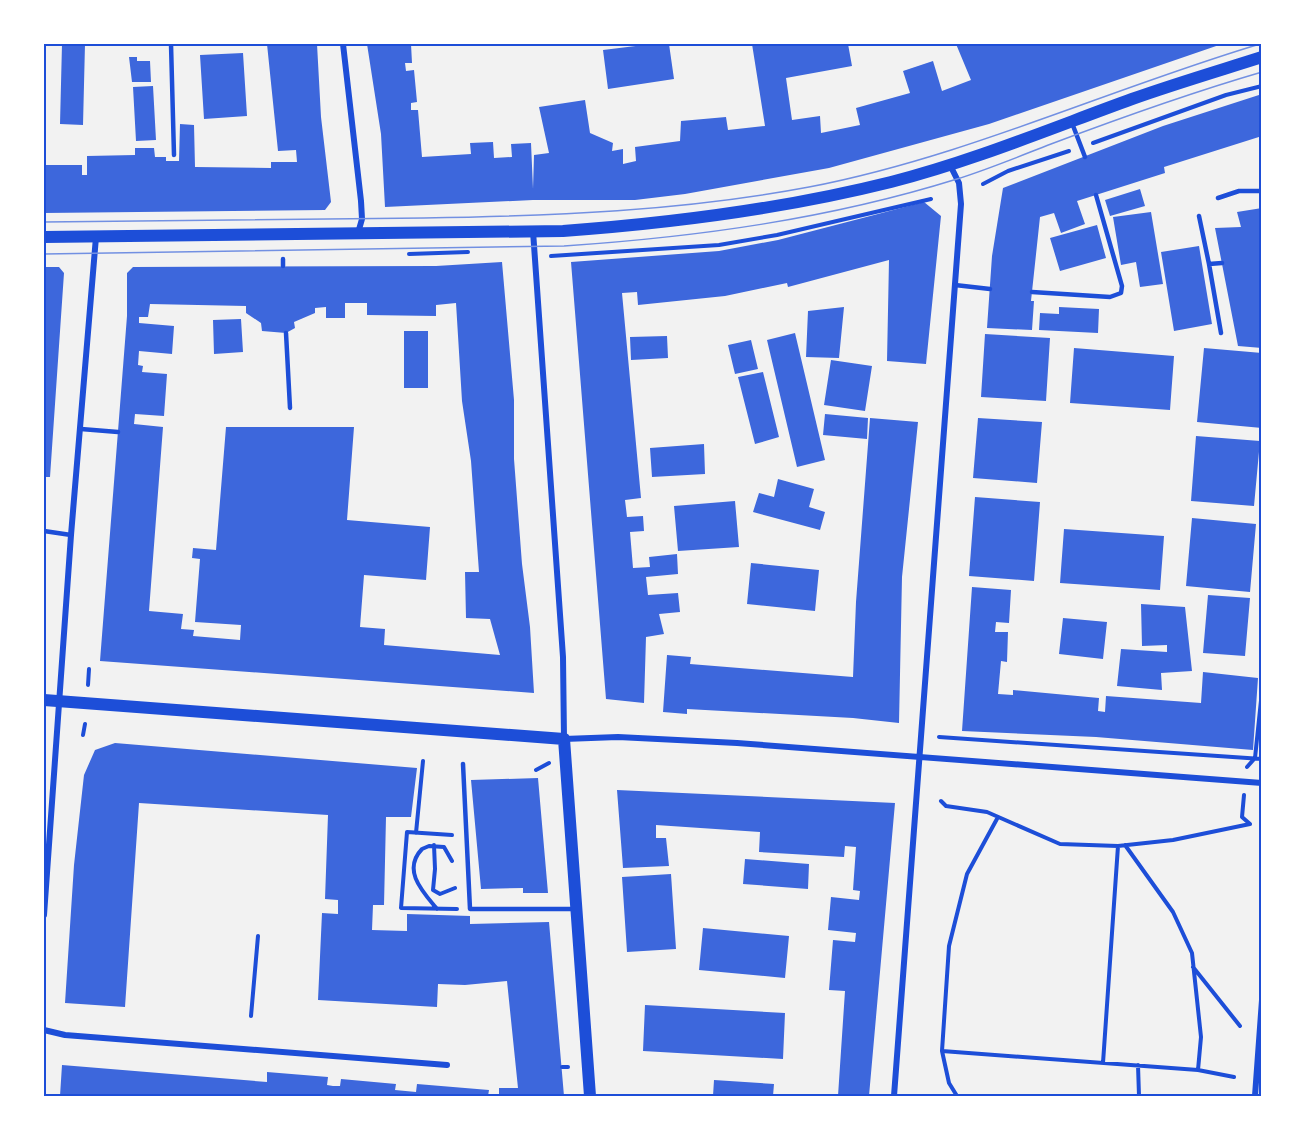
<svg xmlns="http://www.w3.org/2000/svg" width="1305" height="1140" font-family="'Work Sans',sans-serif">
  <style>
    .building { fill: #3d67dc; fill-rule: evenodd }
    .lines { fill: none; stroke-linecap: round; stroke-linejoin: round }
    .path { stroke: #1d4ed8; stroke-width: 4 }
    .service { stroke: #1d4ed8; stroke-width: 4.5 }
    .minor { stroke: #1d4ed8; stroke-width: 6 }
    .secondary { stroke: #1d4ed8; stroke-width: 12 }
    .tram { stroke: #7290e2; stroke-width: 1.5 }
    .neatline { fill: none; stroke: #1d4ed8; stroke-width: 2 }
  </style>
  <rect width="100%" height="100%" fill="#f2f2f2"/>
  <!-- building -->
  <path class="building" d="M62,44H85L83,125L60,124Z
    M267,44H317L321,117L331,202L325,210L44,213V165H82V175H87V156L135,155V148H154L155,157H166V161H179L180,124L194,125L195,167L271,168V162H297L296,150L278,151Z
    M367,44H411L412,63H405L406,71L414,70L417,102L411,103V110H418L422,157L471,154L470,143L493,142L494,158L512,157L511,144L531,143L533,189L534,155L549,153L539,107L585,100L590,133L613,143L612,151L623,149V164L636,161L635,147L680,141L681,121L726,117L728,130L765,126L752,44H848L852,66L786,78L792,120L820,116L821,133L860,125L856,108L910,93L903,71L933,61L942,91L971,80L956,44H986L988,46L995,44H1222L989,124L829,168L685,194L635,200H533L385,207L381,134Z
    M652,44H669L674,79L608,89L603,50Z
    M243,53L247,116L204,119L200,55Z
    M129,57H137V61H150L151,82H132Z
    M153,86L156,140L136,141L133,87Z
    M1262,94V136L1164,167L1165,173L1077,201L1085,224L1061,233L1054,213L1040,217L1031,301H1034L1032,330L987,328L992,256L1003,188L1163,126Z
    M1140,189L1145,206L1110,216L1105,200Z
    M924,202L941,216L926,364L887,361L889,260L788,287L787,283L725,296L638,305L637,292L622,293L641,498L625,500L627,517L643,516L644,531L630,532L633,568L650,567L649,557L677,554L678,574L646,577L648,595L678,593L680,612L659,614L664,634L646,637L644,703L606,699L571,262L719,251L778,240Z
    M1262,208V348L1238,346L1215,228L1241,227L1237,212Z
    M1151,212L1163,284L1140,287L1136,262L1121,265L1113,217Z
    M1097,225L1106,258L1060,271L1050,238Z
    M1199,246L1212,324L1174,331L1161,252Z
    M502,262L514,400V459L522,564L530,627L534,693L100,661L127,316V273L133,267L436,266ZM345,303H367V315L436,316V305L456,303L462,401L471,461L479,572H465L466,618L490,619L500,655L384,645L385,629L360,627L364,575L426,580L430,527L347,520L354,427H226L216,550L193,548L192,558L200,559L195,622L241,625L240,640L193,636L194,630L181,629L183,614L149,611L163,427L134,424L135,414L164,416L167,374L142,372L143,366L138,365L139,351L172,354L174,326L139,323V317H148L150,304L246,306V313L261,323L262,331L286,333L295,328L294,322L315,313V308L326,307V318H345Z
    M44,267H59L64,273L50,477H44Z
    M844,307L839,358L806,357L808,311Z
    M1059,307L1099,309L1098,333L1039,330L1040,313L1059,314Z
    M241,319L243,352L214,354L213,320Z
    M404,331H428V388H404Z
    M795,333L825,460L797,467L767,340Z
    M985,334L1050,338L1046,401L981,397Z
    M667,336L668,358L631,360L630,337Z
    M751,340L758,369L735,374L728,345Z
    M1074,348L1174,356L1170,410L1070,403Z
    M1204,348L1262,353V428L1197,422Z
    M831,360L872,366L865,411L824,405Z
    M763,372L779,437L755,444L738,377Z
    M825,414L868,418L867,439L823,435Z
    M870,418L918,422L902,577L899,723L853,718L687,709V714L663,712L667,655L691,657L690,664L853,677L856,602Z
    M978,418L1042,422L1037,483L973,478Z
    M1196,436L1260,441L1254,506L1191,501Z
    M704,444L705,474L652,477L650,448Z
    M778,479L814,489L809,507L825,512L820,530L753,512L759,493L774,497Z
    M975,497L1040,502L1034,581L969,576Z
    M735,501L739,547L678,551L674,506Z
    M1192,518L1256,524L1250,592L1186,586Z
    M1064,529L1164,536L1160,590L1060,583Z
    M751,563L819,570L815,611L747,604Z
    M972,587L1011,590L1009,623L996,622L995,632H1008L1007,662L1001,661L998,694L1013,695V690L1099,698L1098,711L1105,712L1106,696L1201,703L1203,672L1258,678L1253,750L1096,737L962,731Z
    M1208,595L1250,598L1245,656L1203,653Z
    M1141,604L1185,607L1192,671L1161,673L1162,690L1117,686L1121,649L1167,652V645L1142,646Z
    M1063,618L1107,622L1103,659L1059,654Z
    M115,743L417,768L411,817H386L384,905H373L372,930L407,931V914L470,916V924L549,922L564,1096H499V1088H518L507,981L465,985L438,984L437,1007L318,1000L322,913L338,914V900L325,899L328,815L139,803L125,1007L65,1003L74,865L84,775L95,750Z
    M538,778L548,893H523V888L481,889L471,780Z
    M617,790L895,803L869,1096H838L845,991L829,990L833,940L855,942L856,933L828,930L831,897L859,900L860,891L853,890L856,847L845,846L844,857L759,852L760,832L656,825V838H666L669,866L623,868Z
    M745,859L809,864L808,889L743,884Z
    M671,874L676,949L627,952L622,877Z
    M703,928L789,936L785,978L699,970Z
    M645,1005L785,1013L783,1059L643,1051Z
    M62,1065L267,1082V1072L328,1077L327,1085L333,1086H340L341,1079L396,1084L395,1090L416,1092L417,1084L489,1090L488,1096H60Z
    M714,1080L774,1084L773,1096H713Z"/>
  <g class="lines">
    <!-- path -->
    <path class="path" d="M1093,143L1226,95L1262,86
      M983,184L1008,171L1069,151
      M409,254L468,252
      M551,256L719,245L777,235L931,199
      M88,685L89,669
      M83,735L85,724
      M939,737L1262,759
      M1247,767L1255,758L1262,691
      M536,770L549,763
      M1244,795L1242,817L1250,824
      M941,801L946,806L987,812L1060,844L1118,846L1173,840L1250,824
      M998,817L967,874L949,946L942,1051L1198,1070L1234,1077
      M416,833L423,761
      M452,835L407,832L401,908L457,909
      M434,845L435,869L433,890L440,894L455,888
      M1125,845L1173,912L1192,953L1201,1037L1198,1070
      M437,909C422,891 402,870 422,849L429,846L444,847L452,861
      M1193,967L1240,1026
      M251,1016L258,936
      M942,1051L949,1083L957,1096
      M1103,1063L1118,846
      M1138,1065L1139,1096
      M562,1067H568"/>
    <!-- service -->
    <path class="service" d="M171,44L174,155
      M1072,123L1085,157
      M1218,198L1239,191H1262
      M1199,216L1209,264L1222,263
      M283,259V266
      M1209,264L1221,333
      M955,285L990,289
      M1032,292L1110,297L1121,293L1122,286L1096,195
      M286,333L290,408
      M81,429L118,432
      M44,531L71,535
      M463,764L470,909H574"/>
    <!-- minor -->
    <path class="minor" d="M343,44L361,201L362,219L358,233
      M533,231L563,657L564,739L618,737L737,743L1262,783
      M44,915L71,535L96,237
      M44,1030L65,1035L447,1065
      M894,1096L961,204L959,183L950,165
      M1255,1096L1262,1000"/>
    <!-- secondary -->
    <path class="secondary" d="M44,237L563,231C674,223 783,209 891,182C973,161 1052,128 1132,99C1174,84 1218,71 1262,57
      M44,700L564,739L590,1096"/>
    <!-- tram -->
    <path class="tram" d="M44,222C170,220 297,220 424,218C553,216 682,211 809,187C965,157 1109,89 1260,44
      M44,254L564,246C697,237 829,219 957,179C989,169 1020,156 1051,144C1120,118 1190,93 1262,72"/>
  </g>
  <!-- border -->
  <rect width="1305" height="1140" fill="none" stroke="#ffffff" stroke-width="90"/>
  <rect x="45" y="45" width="1215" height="1050" class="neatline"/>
</svg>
